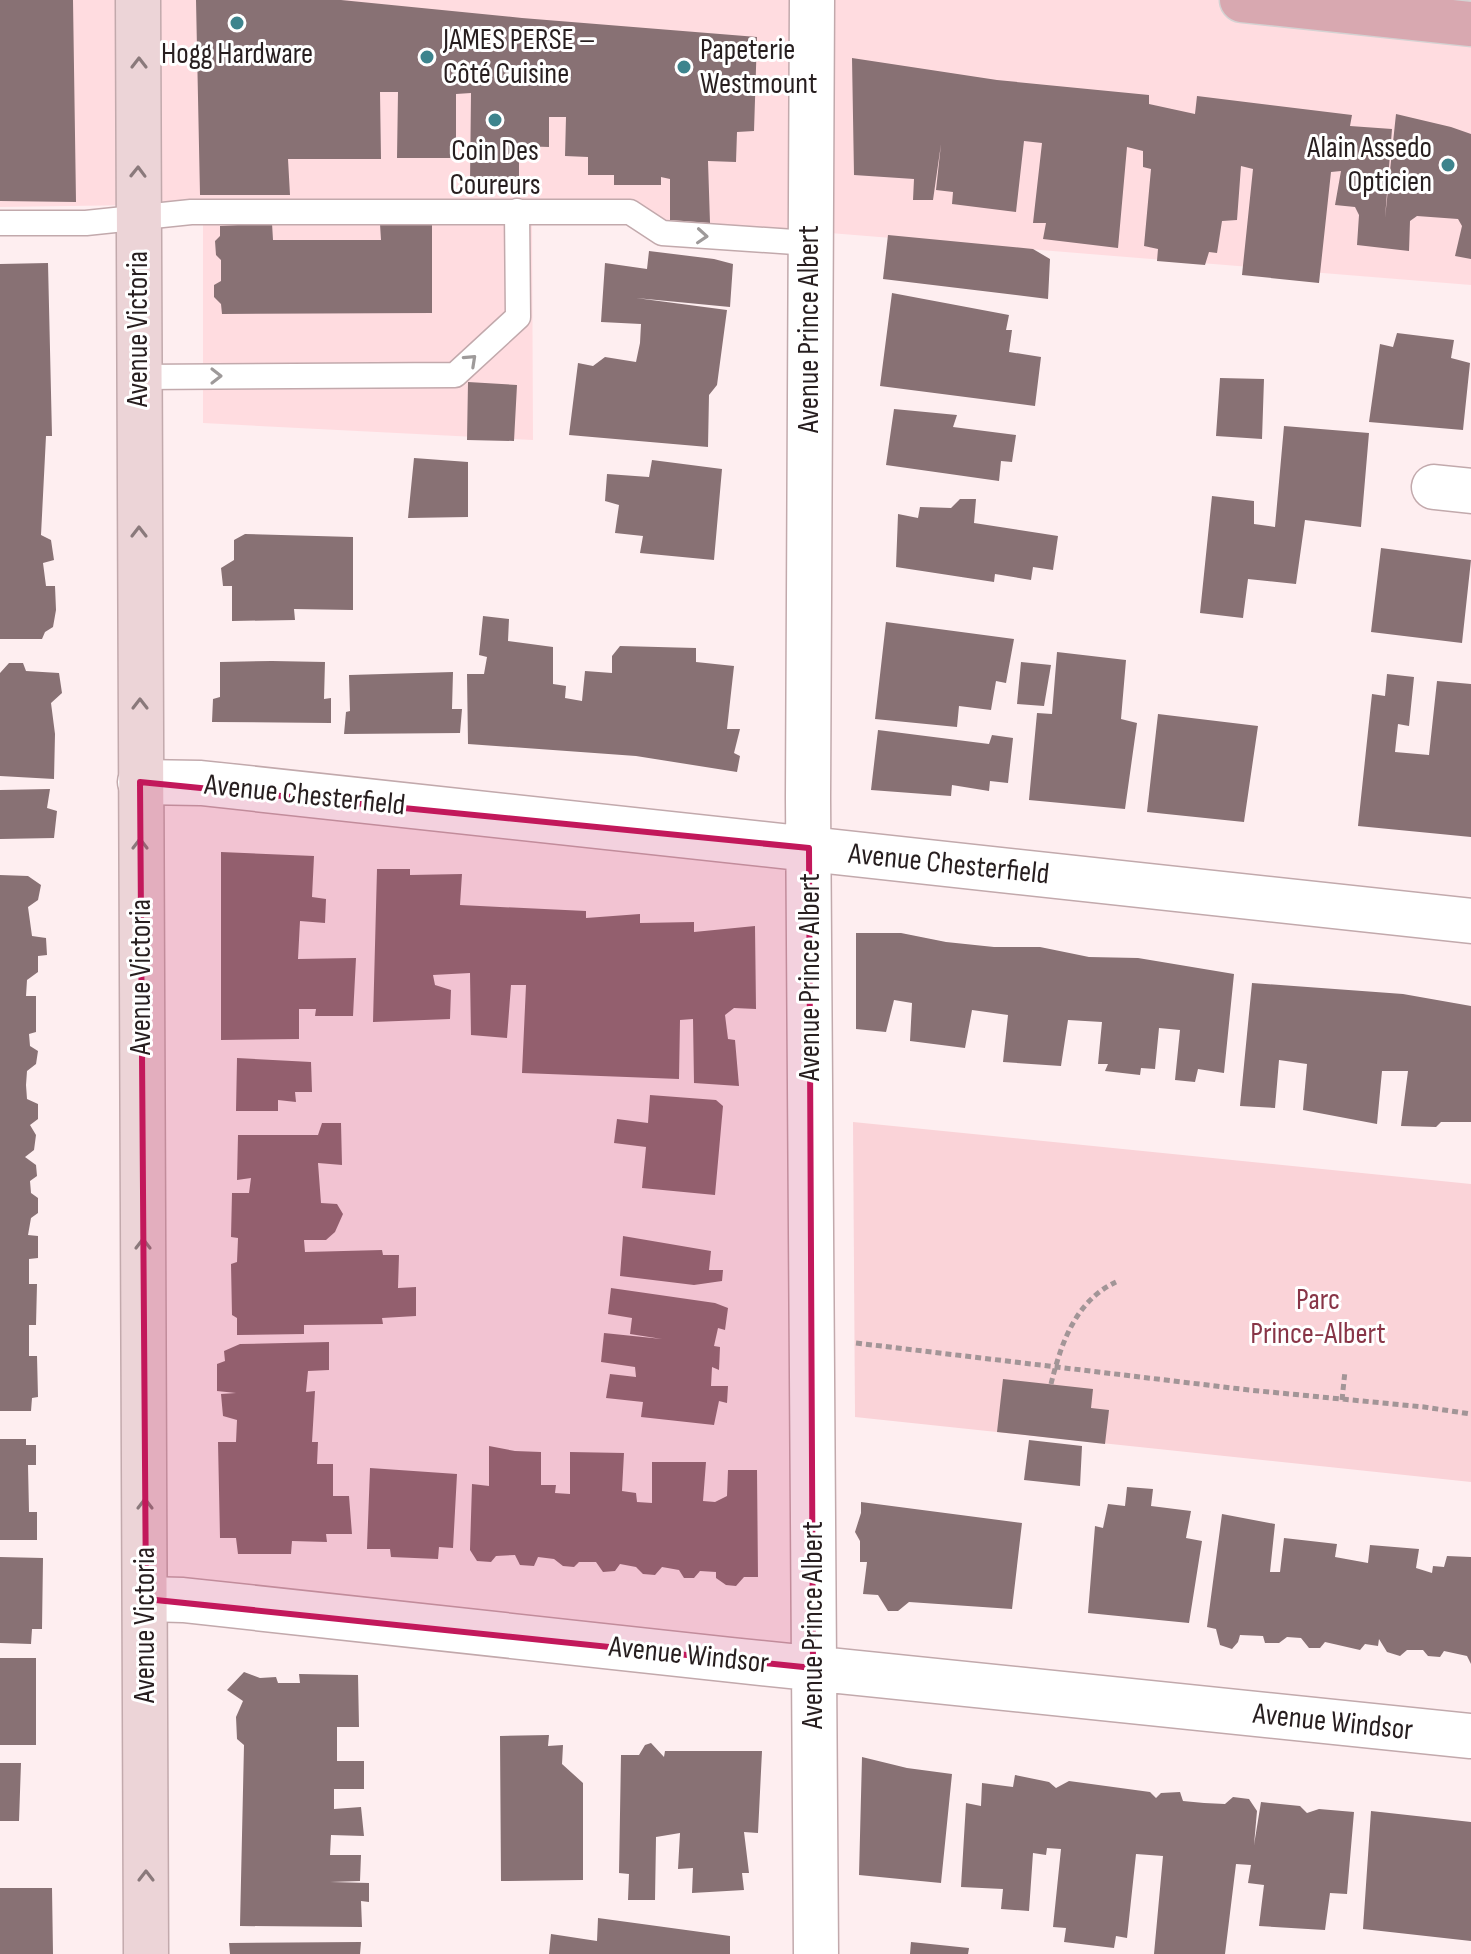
<svg xmlns="http://www.w3.org/2000/svg" width="1471" height="1954" font-family="'Sofia Sans Condensed',sans-serif">
  <style>
    .built { fill: #ffdce0 }
    .green { fill: #fad3d8 }
    .building { fill: #887174 }
    .lines { fill: none; stroke-linecap: round; stroke-linejoin: round }
    .lane-casing { stroke: #c2a9ac; stroke-width: 27 }
    .street-casing { stroke: #c2a9ac; stroke-width: 47 }
    .secondary-casing { stroke: #c2a9ac; stroke-width: 47 }
    .primary-casing { stroke: #d4d2d2; stroke-width: 47 }
    .path { stroke: #a29597; stroke-width: 5; stroke-dasharray: 6 4; stroke-linecap: butt }
    .lane { stroke: #fff; stroke-width: 24 }
    .street { stroke: #fff; stroke-width: 44 }
    .secondary { stroke: #ecd4d7; stroke-width: 44 }
    .primary { stroke: #d8a8b0; stroke-width: 44 }
    .oneway { stroke: #8a797b }
    .oneway2 { stroke: #9e9a9a }
    .marked { fill: #c2185b; fill-opacity: 0.2; stroke: #c2185b; stroke-width: 6; stroke-linejoin: round }
    .poi-dot { fill: #3d848d; stroke: #fff; stroke-width: 3 }
    .labels { text-anchor: middle; dominant-baseline: central; stroke-width: 6; stroke-linejoin: round; paint-order: stroke }
    .poi-label { font-size: 30px; fill: #271e1f; stroke: #fff; text-anchor: start }
    .street-label { font-size: 30px; fill: #271e1f; stroke: #fff }
    .park-label { font-size: 30px; fill: #883547; stroke: #fff }
  </style>
  <rect width="100%" height="100%" fill="#feeef0"/>
  <!-- built -->
  <path class="built" d="M0,0H1471V285L671,220L532,214L533,440L203,423V225L206,204L0,207Z"/>
  <!-- green -->
  <path class="green" d="M853,1122L1471,1184V1482L855,1417Z"/>
  <!-- building -->
  <path class="building" d="M0,0H73L76,202L0,201Z
    M196,0H341L522,18L757,37L754,131L737,132L736,162L708,161L710,223L670,220V179L661,177V185H614V175H588V157L565,156L566,117H549V147L519,146V182L470,183L471,93L456,94V158H397L398,92H380L381,159H288L290,195H200Z
    M852,58L997,80L1149,95V104L1195,114L1197,96L1352,115L1350,126L1392,129L1385,218L1396,114L1451,127L1471,134V259L1455,256L1462,226L1458,219L1417,216L1410,221L1409,251L1357,245L1359,215L1355,207L1335,205L1341,171L1331,172L1319,283L1242,275L1253,169L1241,166L1237,220L1222,221L1217,253L1209,252L1205,265L1157,261L1158,249L1144,246L1151,169L1143,167V151L1127,147L1118,248L1043,239L1046,223H1033L1042,143L1024,141L1016,212L952,204L953,192L936,190L941,144L933,200H913L914,179L854,175Z
    M272,223L273,240H381L380,224L432,223V313L222,314L221,304L214,297V285L221,281V260L216,255L215,241L220,236V226Z
    M888,235L1033,249L1050,259L1048,299L883,279Z
    M649,251L714,259L733,264L730,307L636,298L727,310L717,385L709,395L708,447L569,435L578,363L593,366L605,357L636,362L640,343L641,324L601,322L605,263L647,269Z
    M48,263L52,436H46L41,535L51,540L54,560L43,563L46,586H55L56,610L53,627L45,632L42,639H0V264Z
    M892,293L1009,315L1006,330H1012L1009,352L1041,357L1035,406L880,386Z
    M1397,333L1454,340L1451,358L1470,363L1463,430L1369,422L1380,344L1393,347Z
    M1220,378L1264,379L1262,439L1216,436Z
    M468,382L517,385L514,441L467,440Z
    M894,409L957,415L953,427L1016,435L1012,462L1001,461L999,481L886,465Z
    M1284,426L1369,433L1361,527L1305,520L1296,584L1248,579L1243,618L1200,613L1212,496L1254,501V524L1275,527Z
    M414,458L468,462V517L408,518Z
    M652,460L722,469L714,560L640,553L643,536L615,533L619,505L605,501L607,474L649,477Z
    M960,499H976L974,523L1058,536L1053,570L1033,567L1031,580L995,574L994,582L896,567L898,514L918,518L920,507L951,508Z
    M245,534L353,537V610L294,609L295,620L232,621V586H223L221,568L234,560V540Z
    M1381,548L1471,560L1462,643L1371,632Z
    M483,616L509,619L508,641L553,647V684L566,686L565,698L582,701L585,671L612,673V656L620,646L696,648V662L734,666L727,729H740L734,753L740,756L737,772L636,756L468,744L467,674H484L487,657L479,655Z
    M886,622L1014,639L1006,683L996,681L991,710L959,706L957,727L875,719Z
    M1057,652L1126,660L1121,719L1137,723L1125,809L1029,800L1037,713L1052,714Z
    M272,661L325,662L324,699L331,698V723L212,722L213,699L220,697V662Z
    M1021,662L1051,665L1044,706L1017,704Z
    M9,663H23L26,671L59,673L62,693L51,703L55,734L54,779L0,776V673Z
    M453,672L452,709H462L460,733L344,734L346,712L350,711L349,675Z
    M1387,674L1414,677L1409,726L1398,724L1395,752L1429,755L1437,681L1471,684V837L1358,826L1372,694L1385,696Z
    M1158,714L1258,726L1244,822L1147,812Z
    M878,730L989,744L992,735L1013,738L1008,783L990,781L989,791L952,785L951,796L871,790Z
    M50,789L47,808L57,811L54,838L0,839V790Z
    M221,852L314,856L312,897L326,899L325,923L300,921L298,959L356,958L353,1016H315L316,1009H299V1039L221,1040Z
    M377,869H410V875L462,874L460,905L586,911V918L640,914V923L694,922V932L755,926L756,1009L734,1008L725,1015L728,1039L735,1040L739,1086L694,1083L693,1019L680,1020L679,1079L522,1073L526,985H511L507,1038L471,1035L470,973L433,975L435,985L451,990L450,1019L373,1022Z
    M0,875L28,876L41,885L38,900L28,907L32,936L46,938L47,955L38,956V972L27,980L26,996H36V1032L29,1034L30,1046L38,1051L36,1064L27,1071L26,1085L27,1099L38,1104V1119L30,1125L36,1135L34,1150L25,1157L36,1165L37,1176L30,1181L31,1193L38,1198V1213L31,1218L28,1235L38,1236V1258L29,1259V1284H37L36,1325H29V1356H37L38,1397L32,1398L31,1411H0Z
    M856,933H901L946,942L994,947H1040L1089,957L1138,958L1234,974L1224,1073L1198,1069L1195,1082L1175,1080L1180,1030L1159,1028L1155,1069L1141,1068L1140,1075L1105,1071L1108,1064H1098L1102,1022L1068,1020L1061,1066L1003,1062L1008,1015L972,1010L965,1048L910,1041L912,1003L894,1000L886,1032L856,1029Z
    M1252,983L1403,994L1471,1006V1122H1441L1436,1127L1401,1126L1408,1071H1382L1377,1124L1303,1110L1307,1064L1279,1060L1275,1108L1240,1106Z
    M237,1058L311,1062L312,1092H295L296,1102L278,1100V1111H236Z
    M650,1095L716,1100L723,1106L715,1195L642,1188L646,1147L614,1143L617,1119L648,1123Z
    M322,1123H341L342,1165L318,1163L321,1203L337,1204L343,1214L335,1232L326,1240H304L305,1252L382,1250L383,1255H399L398,1288L416,1287V1316L382,1318L383,1324L304,1325V1334L237,1335V1318L232,1315L231,1264L237,1262L238,1238L231,1237L232,1193H249L251,1178L237,1180L238,1135H318Z
    M623,1236L711,1251L709,1270H723L722,1281L694,1285L620,1276Z
    M611,1288L715,1303L728,1308L725,1330L718,1328L714,1346L720,1347L719,1370L712,1367L711,1386H728L727,1403L719,1401L714,1425L641,1417L643,1402L606,1398L610,1374L636,1377L635,1367L601,1362L604,1333L662,1339L630,1334L632,1318L608,1314Z
    M329,1342V1370L308,1371L306,1392L315,1391L312,1442H318L317,1464H333V1496H349L352,1534H326L327,1542L292,1541L291,1554H238L236,1538H220L218,1442H236L237,1420L223,1416L221,1394L236,1393L217,1391V1364L225,1361L224,1351L240,1344Z
    M1003,1379L1093,1389L1091,1408L1109,1410L1105,1444L997,1432Z
    M0,1439H26V1445H36V1465H28L29,1512H37V1540H0Z
    M1029,1440L1082,1446L1080,1486L1024,1480Z
    M489,1446L515,1451L541,1452V1485H556L555,1493L570,1494V1452L624,1453L622,1491L636,1493L637,1502L652,1503V1462H706L703,1501L715,1502L727,1496L728,1470H757L758,1577H744L736,1586L726,1585L716,1578V1572L700,1571L694,1578H684L679,1570L662,1567L655,1575L643,1574L636,1567L620,1564L615,1571L603,1572L596,1562H579L574,1567L563,1566L554,1559L538,1557L534,1566L520,1565L515,1555L496,1556L491,1562L477,1561L470,1550L472,1484L489,1486Z
    M370,1468L457,1474L453,1548L439,1547L438,1559L391,1557L390,1549H367Z
    M1127,1487L1153,1489L1151,1506L1191,1511L1186,1538L1202,1541L1189,1623L1088,1613L1095,1526L1103,1528L1108,1504L1125,1506Z
    M861,1502L1022,1523L1012,1609L909,1602L898,1611H888L878,1595L863,1594L867,1562H860V1541L855,1532L861,1513Z
    M1222,1514L1275,1524L1270,1572H1280L1284,1538L1337,1544L1335,1557L1368,1563L1370,1545L1419,1549L1416,1568L1432,1573L1433,1566L1444,1567L1447,1556L1471,1557V1664L1467,1656L1444,1651L1440,1657L1428,1656L1423,1650H1407L1400,1656L1387,1652L1379,1639L1378,1646L1365,1644L1360,1650L1325,1642L1320,1648H1309L1301,1638L1287,1637L1279,1643H1265L1263,1636L1240,1635L1238,1642L1232,1649L1220,1645L1216,1629L1207,1627Z
    M0,1557L43,1558L42,1629H32L31,1644L0,1643Z
    M0,1658H36V1745H0Z
    M244,1672L260,1678L276,1677L278,1683H300L299,1674L358,1675L359,1727H337V1761H364V1789H334V1809L361,1807L364,1836L331,1835L330,1855H361L360,1881L330,1882L369,1883V1902L361,1901L362,1927L240,1926L244,1745L237,1739L236,1717L243,1701L227,1690Z
    M549,1735L548,1746L563,1745L562,1764L583,1783V1880L501,1881L500,1736Z
    M651,1743L664,1757L665,1751H762L758,1833L744,1832L749,1873H742L744,1890L692,1893L693,1868L678,1869L680,1833L656,1837L655,1900H628L629,1874L619,1873L621,1755H639L645,1745Z
    M862,1757L907,1768L952,1774L941,1883L859,1875Z
    M0,1763H21L19,1821H0Z
    M1015,1775L1049,1782L1056,1788L1069,1781L1150,1792L1156,1798L1161,1793L1180,1792L1183,1801L1204,1803L1225,1804L1233,1797L1249,1799L1257,1811L1254,1845L1261,1802L1300,1806L1307,1813L1319,1809L1354,1812L1347,1894L1330,1893L1325,1930L1259,1926L1264,1885L1248,1883L1251,1865L1236,1864L1225,1954H1154L1163,1856L1136,1854L1127,1938L1116,1936L1114,1948L1064,1942L1066,1928L1053,1927L1061,1849L1047,1848L1046,1855L1033,1853L1029,1911L1001,1909L1003,1889L961,1887L966,1803L981,1806L982,1783L1013,1787Z
    M1371,1811L1471,1822V1941L1363,1929Z
    M0,1888H52L53,1954H0Z
    M598,1918L730,1936V1954H549L551,1934L597,1941Z
    M361,1942L360,1954H230L229,1943Z
    M911,1942L969,1948L968,1954H910Z"/>
  <g class="lines">
    <defs>
      <path id="lane" d="M0,223H86L191,212H630L662,233L809,243
        M138,377L455,375L518,317L517,211"/>
      <path id="street" d="M812,0L808,798L816,1954
        M1434,487L1471,491
        M140,782L201,783L1471,921
        M146,1599L183,1600L732,1660L1471,1736"/>
      <path id="secondary" d="M138,0L146,1954"/>
      <path id="primary" d="M1242,0L1471,24"/>
    </defs>
    <!-- lane casing -->
    <use href="#lane" class="lane-casing"/>
    <!-- street casing -->
    <use href="#street" class="street-casing"/>
    <!-- secondary casing -->
    <use href="#secondary" class="secondary-casing"/>
    <!-- primary casing -->
    <use href="#primary" class="primary-casing"/>
    <!-- path -->
    <path class="path" d="M856,1343L1249,1390L1424,1407L1471,1414
      M1051,1384C1061,1344 1075,1301 1116,1282
      M1342,1400L1345,1371"/>
    <!-- lane -->
    <use href="#lane" class="lane"/>
    <!-- street -->
    <use href="#street" class="street"/>
    <!-- secondary -->
    <use href="#secondary" class="secondary"/>
    <!-- primary -->
    <use href="#primary" class="primary"/>
  </g>
  <!-- one-way arrows -->
  <defs><path id="oneway-chevron" d="M-2-3.5L2.5 0L-2 3.5" fill="none" stroke-width="1.6" stroke-linecap="round" stroke-linejoin="round" transform="scale(2)"/></defs>
  <g class="oneway">
    <use href="#oneway-chevron" transform="translate(139 63) rotate(-90)"/>
    <use href="#oneway-chevron" transform="translate(138 172) rotate(-89)"/>
    <use href="#oneway-chevron" transform="translate(139 532) rotate(-90)"/>
    <use href="#oneway-chevron" transform="translate(140 704) rotate(-90)"/>
    <use href="#oneway-chevron" transform="translate(140 844) rotate(-90)"/>
    <use href="#oneway-chevron" transform="translate(143 1244) rotate(-90)"/>
    <use href="#oneway-chevron" transform="translate(145 1504) rotate(-90)"/>
    <use href="#oneway-chevron" transform="translate(146 1876) rotate(-90)"/>
  </g>
  <g class="oneway2">
    <use href="#oneway-chevron" transform="translate(702 236) rotate(4)"/>
    <use href="#oneway-chevron" transform="translate(471 360) rotate(-43)"/>
    <use href="#oneway-chevron" transform="translate(216 376)"/>
  </g>
  <!-- marked area -->
  <path class="marked" d="M140,782L809,848L813,1668L146,1599Z"/>
  <!-- markers -->
  <g class="poi-dot">
    <circle cx="237" cy="23" r="8"/>
    <circle cx="427" cy="57" r="8"/>
    <circle cx="684" cy="67" r="8"/>
    <circle cx="495" cy="120" r="8"/>
    <circle cx="1448" cy="165" r="8"/>
  </g>
  <g class="labels">
    <!-- poi labels -->
    <g class="poi-label">
      <text x="443" y="40">JAMES PERSE –<tspan x="443" dy="34">Côté Cuisine</tspan></text>
      <text x="700" y="50">Papeterie<tspan x="700" dy="34">Westmount</tspan></text>
      <text x="237" y="54" text-anchor="middle">Hogg Hardware</text>
      <text x="1432" y="148" text-anchor="end">Alain Assedo<tspan x="1432" dy="34">Opticien</tspan></text>
      <text x="495" y="151" text-anchor="middle">Coin Des<tspan x="495" dy="34">Coureurs</tspan></text>
    </g>
    <!-- street labels -->
    <g class="street-label">
      <text transform="translate(138 329) rotate(-90)">Avenue Victoria</text>
      <text transform="translate(809 329) rotate(-90)">Avenue Prince Albert</text>
      <text transform="translate(305 795) rotate(6)">Avenue Chesterfield</text>
      <text transform="translate(949 864) rotate(6)">Avenue Chesterfield</text>
      <text transform="translate(141 977) rotate(-90)">Avenue Victoria</text>
      <text transform="translate(810 977) rotate(-90)">Avenue Prince Albert</text>
      <text transform="translate(145 1625) rotate(-90)">Avenue Victoria</text>
      <text transform="translate(813 1625) rotate(-90)">Avenue Prince Albert</text>
      <text transform="translate(689 1655) rotate(6)">Avenue Windsor</text>
      <text transform="translate(1333 1722) rotate(6)">Avenue Windsor</text>
    </g>
    <!-- park labels -->
    <g class="park-label">
      <text x="1318" y="1300">Parc<tspan x="1318" dy="34">Prince-Albert</tspan></text>
    </g>
  </g>
</svg>
